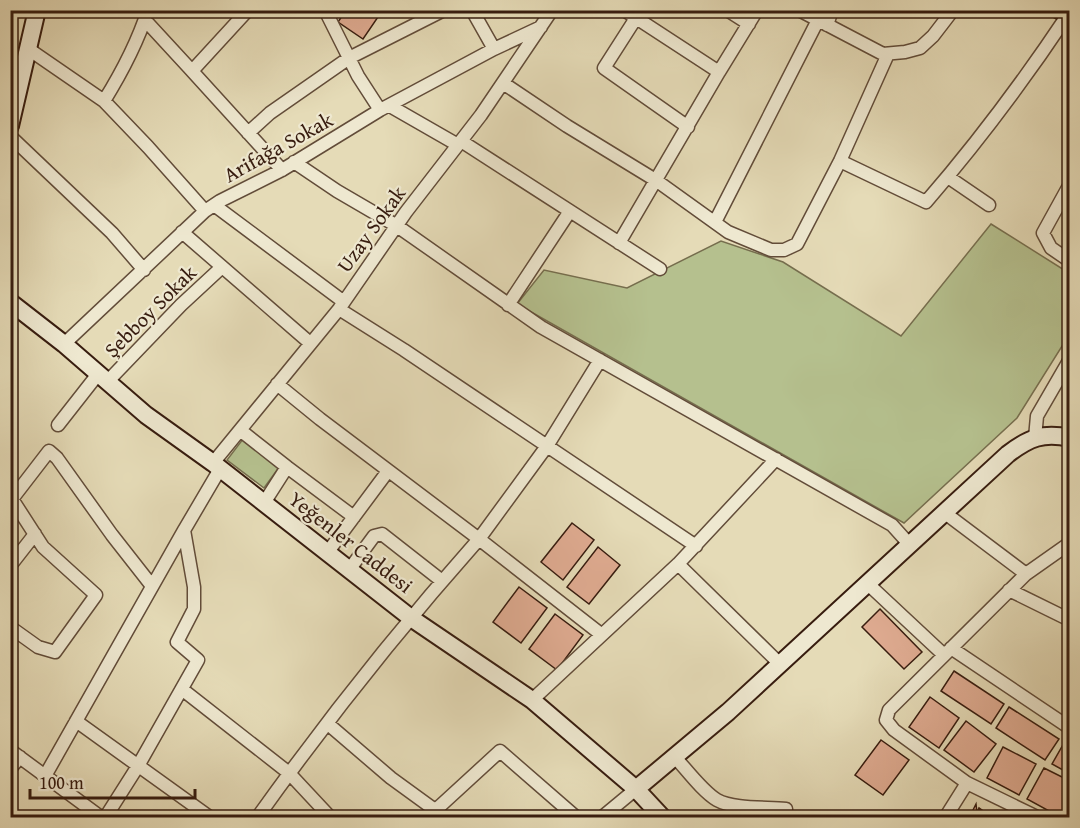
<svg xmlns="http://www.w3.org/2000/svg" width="1080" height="828" font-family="'Gentium Book Plus',serif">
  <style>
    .green { fill: #b5c08e; stroke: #766e4e; stroke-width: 1.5 }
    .building { fill: #dfab91; stroke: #371c0f; stroke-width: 1.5 }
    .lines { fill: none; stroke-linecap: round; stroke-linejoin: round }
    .street-casing { stroke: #624c39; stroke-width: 15 }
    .secondary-casing { stroke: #371c0f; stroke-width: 20 }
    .street { stroke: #eee8d0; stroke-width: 12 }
    .secondary { stroke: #eee8d0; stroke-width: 16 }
    .labels { text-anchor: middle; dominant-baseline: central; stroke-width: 4.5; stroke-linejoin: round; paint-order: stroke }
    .street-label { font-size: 21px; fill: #371c0f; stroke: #eee8d0 }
  </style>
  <rect width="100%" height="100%" fill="#e5dbb7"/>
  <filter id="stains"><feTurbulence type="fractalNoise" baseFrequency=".00333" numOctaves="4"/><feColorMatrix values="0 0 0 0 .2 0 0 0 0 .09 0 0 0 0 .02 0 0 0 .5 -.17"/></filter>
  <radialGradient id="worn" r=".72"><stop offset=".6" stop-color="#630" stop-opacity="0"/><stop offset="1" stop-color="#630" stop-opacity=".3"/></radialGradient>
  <!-- green -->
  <path class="green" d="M991,224L1069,273V335L1017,418L904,523L517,304L544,270L627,288L721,241L783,262L901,336Z
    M243,439L280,466L264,488L227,460Z"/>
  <!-- building -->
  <path class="building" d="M346,10H368L378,17L363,39L338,22Z
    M572,523L594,540L563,580L541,562Z
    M598,547L620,565L589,604L567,587Z
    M519,587L547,608L521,643L493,622Z
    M880,609L922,652L904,669L862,627Z
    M555,614L583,635L557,670L529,649Z
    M954,671L1004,704L991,724L941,691Z
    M930,697L959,718L939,748L909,727Z
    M1009,707L1059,739L1045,760L996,728Z
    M966,721L996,744L974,772L944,750Z
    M881,740L909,760L883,795L855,775Z
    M1064,743L1070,746V774L1052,764Z
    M1003,747L1036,764L1019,795L987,778Z
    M1044,768L1070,781V798L1060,817L1027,799Z
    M976,804L977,813L979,808L993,818H969Z"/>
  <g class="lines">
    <defs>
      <path id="street" d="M248,10L192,71L282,170
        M325,10L358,76L380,110
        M472,10L494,49
        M727,10L749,24
        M799,10L883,54L905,52L920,48L933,36L953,10
        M636,18L604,68L688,127
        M145,20L192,71
        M827,25L832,10
        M27,48L104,101L148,147L205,211
        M719,72L757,10
        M503,83L567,126L657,181L728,232L771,250H784L797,244L840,161L888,54
        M104,101C122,72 137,44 148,10
        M390,106L458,145
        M248,133L270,113L349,58L444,10
        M10,136L112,233L144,270
        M461,141L660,269
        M840,161L926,202C978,142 1025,79 1069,13
        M294,162L337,191L397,226L541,327L892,525L910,545
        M948,177L989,205
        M1070,184L1043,233L1051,248L1070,261
        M214,205L344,302
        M715,222L818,20
        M182,232L310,343
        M619,243L719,72L624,10
        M508,305L570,211
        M339,309L404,350L696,546
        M64,344L205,211L220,201L282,170L380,110L494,49L541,27
        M600,360L547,446L479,539L602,635
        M107,382L181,305L222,267
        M58,425L98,374
        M240,430L287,467
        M1035,438L1037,416L1070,359
        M213,463L339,309L406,212L481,115L552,10
        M264,503L287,467L354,517
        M945,513L1026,574
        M327,553L388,471
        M678,564L780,664
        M10,566L35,534
        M349,570L374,536L382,534L442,581
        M868,584L944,655
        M1009,590L1070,620
        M10,627L38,647L55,652L96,595L43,547L12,499L49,451L57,458L112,535L152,586
        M951,648L1070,728
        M183,690L289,773L331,818
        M532,700L678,564L776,459
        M76,721L211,818
        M328,724L391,778L435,810
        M10,750L102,818
        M674,756C686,769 703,792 717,800C733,809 767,807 786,809
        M10,769L20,757
        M45,776L183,532L220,469
        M105,818L138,766L198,660L177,642L194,609V587L184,530
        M257,818C326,721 400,628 479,539L320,419L277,384
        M427,818L500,751L577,818
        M601,818L636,789
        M945,818L967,783
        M1039,818L967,783L894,730L886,720L889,710L1026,574L1070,543"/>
      <path id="secondary" d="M1059,10L1070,13
        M10,126L37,10
        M10,302L64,344L146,415L213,463L411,618L532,700L636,789L663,818
        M636,789L728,712L1008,454C1029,438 1043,432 1070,438"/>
    </defs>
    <!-- street casing -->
    <use href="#street" class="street-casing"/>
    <!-- secondary casing -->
    <use href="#secondary" class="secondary-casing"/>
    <!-- street -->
    <use href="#street" class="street"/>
    <!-- secondary -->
    <use href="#secondary" class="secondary"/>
  </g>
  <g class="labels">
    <!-- street labels -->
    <g class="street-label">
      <text transform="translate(278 147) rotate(-29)">Arifağa Sokak</text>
      <text transform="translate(371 229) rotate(-54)">Uzay Sokak</text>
      <text transform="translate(150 311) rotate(-45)">Şebboy Sokak</text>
      <text transform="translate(351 542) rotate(38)">Yeğenler Caddesi</text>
    </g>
  </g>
  <!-- margin -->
  <rect width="1080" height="828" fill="none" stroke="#e5dbb7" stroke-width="36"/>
  <rect x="12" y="12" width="1056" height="804" fill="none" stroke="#371c0f" stroke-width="3"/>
  <rect x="18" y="18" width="1044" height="792" fill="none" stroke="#371c0f" stroke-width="1.5"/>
  <!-- scale -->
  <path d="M30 789v9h165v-9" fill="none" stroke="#371c0f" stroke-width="3"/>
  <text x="39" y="789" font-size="18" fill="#371c0f" stroke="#eee8d0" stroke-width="4.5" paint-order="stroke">100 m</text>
  <rect width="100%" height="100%" filter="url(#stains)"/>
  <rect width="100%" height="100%" fill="url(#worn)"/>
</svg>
